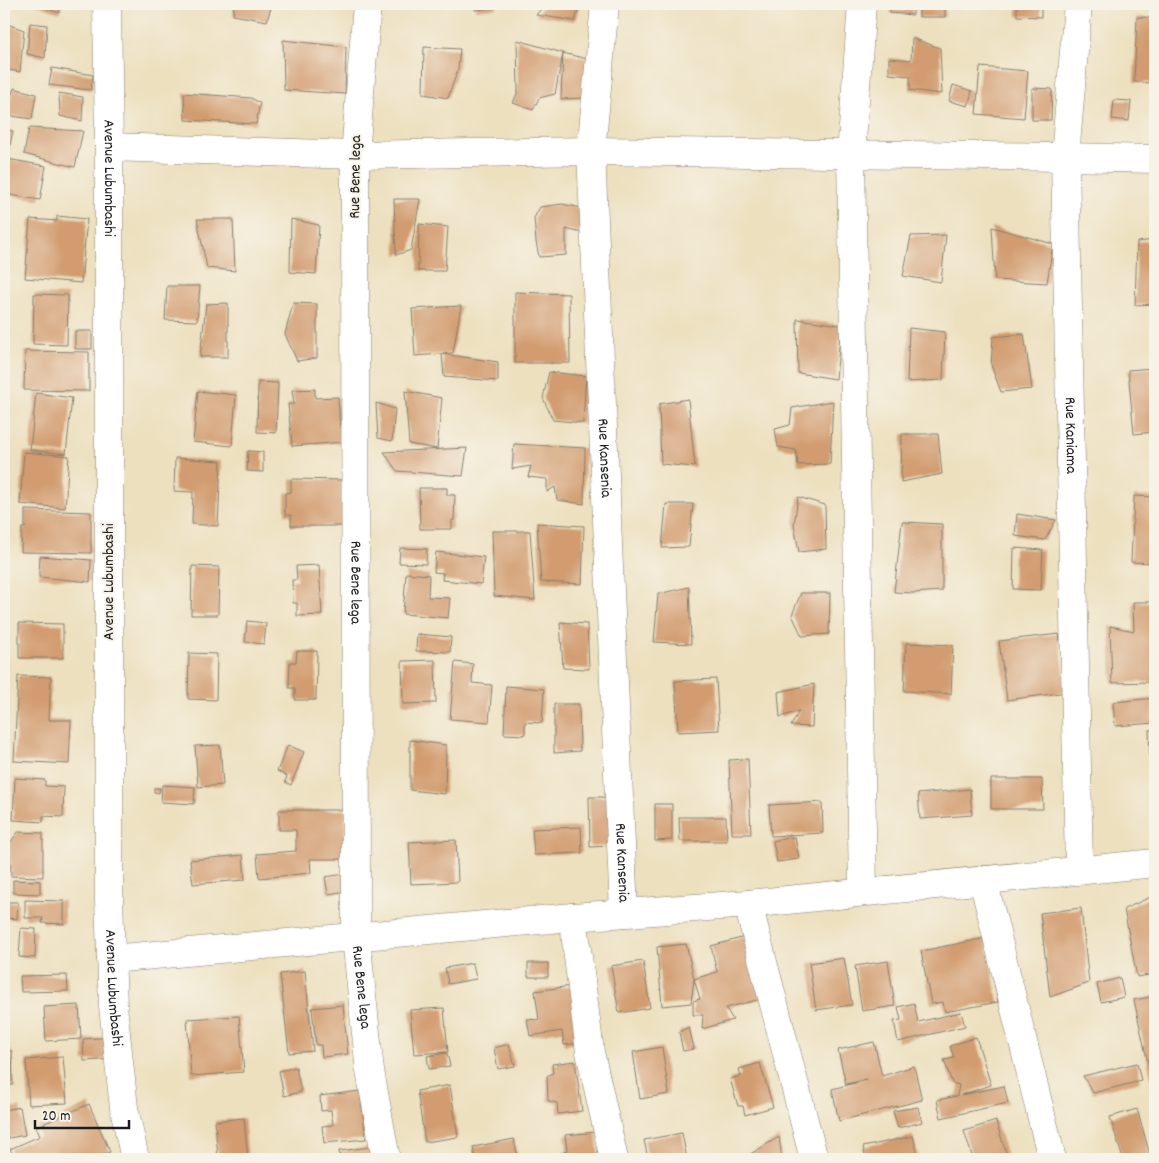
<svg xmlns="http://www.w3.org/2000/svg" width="1159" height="1163" font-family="Dekko,sans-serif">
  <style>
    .building { fill: #d29c6f }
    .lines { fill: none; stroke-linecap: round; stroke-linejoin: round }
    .minor-casing { stroke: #847e6e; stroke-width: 29 }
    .minor { stroke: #fff; stroke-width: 28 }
    .labels { text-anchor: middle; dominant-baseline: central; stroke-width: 4; stroke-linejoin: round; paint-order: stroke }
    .street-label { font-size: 16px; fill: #1c1c1c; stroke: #f7f3e8 }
  </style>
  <rect width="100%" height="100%" fill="#f7f3e8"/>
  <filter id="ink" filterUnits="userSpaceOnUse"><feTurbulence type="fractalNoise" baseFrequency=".02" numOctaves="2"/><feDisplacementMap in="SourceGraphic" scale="10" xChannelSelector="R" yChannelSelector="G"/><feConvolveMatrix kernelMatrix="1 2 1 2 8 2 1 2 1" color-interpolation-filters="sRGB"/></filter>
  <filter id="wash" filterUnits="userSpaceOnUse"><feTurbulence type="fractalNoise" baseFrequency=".0096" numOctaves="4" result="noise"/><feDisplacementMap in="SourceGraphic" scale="20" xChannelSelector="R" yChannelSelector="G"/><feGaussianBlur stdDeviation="1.12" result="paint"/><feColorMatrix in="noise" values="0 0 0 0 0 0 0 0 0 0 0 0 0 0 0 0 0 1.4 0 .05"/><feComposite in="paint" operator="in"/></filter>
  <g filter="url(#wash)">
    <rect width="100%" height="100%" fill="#ede0bf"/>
    <g id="blocks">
      <!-- building -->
      <path class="building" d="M35,4H62L59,13Z
        M234,4H272L267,21L233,15Z
        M476,4H497L496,8L475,10Z
        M545,4H580L575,21L536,15Z
        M891,4H913V15L890,13Z
        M919,4H945V17H919Z
        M1017,4H1041V17L1017,16Z
        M1137,17L1155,18V83L1134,82Z
        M4,23L24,30L20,72L4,69V57L6,46L4,45Z
        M30,23L47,25L45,58L27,54Z
        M912,38L940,48L942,94L910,90V76L889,74V58L911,60Z
        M283,40L346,47L345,94L284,90Z
        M517,40L563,53L555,94L539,98L533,110L513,103L518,91Z
        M424,47L460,49L458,69L448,98L423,94Z
        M563,53L591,60L585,98L561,99Z
        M980,67L1028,71L1024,118L976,114Z
        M52,68L93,75L91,90L49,85Z
        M4,84L9,85L4,101Z
        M953,85L972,91L968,106L949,101Z
        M14,88L36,94L32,119L5,115Z
        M1032,88L1052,89L1051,120H1032Z
        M59,93L83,97L82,121L60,116Z
        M184,93L251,98L260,103L256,124L185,120Z
        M1114,100L1131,101L1129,121L1112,119Z
        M29,128L83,131L75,167L24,154Z
        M4,130L13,131L7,159L46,166L40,200L4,194L6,166L4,165Z
        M394,199H420L411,250L396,255Z
        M562,204L582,208V233L566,229V255L539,257L536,242L534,218L540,207Z
        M57,216L87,219L81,283L25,278L30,219L57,221Z
        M197,219H233L235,271L207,268Z
        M291,219L319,225L316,274L290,272Z
        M419,224L448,227L445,271H418Z
        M992,227L1053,244L1047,283L995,280Z
        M946,235L941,282L903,276L911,236Z
        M1155,240V304L1135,305L1137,242Z
        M167,286H200L197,321L165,320Z
        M515,292L569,294L570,363H515Z
        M34,294L68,295L67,345L33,344Z
        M228,303V357H200L206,304Z
        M293,303L317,304V358L297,361L285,334Z
        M461,306L453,353L415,356L412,309Z
        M797,319L841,325L836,379L798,373Z
        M909,328L945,332L943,380L907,382Z
        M75,331H92V349H75Z
        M1024,334L1032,389L1001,392L991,365L993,337Z
        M25,351L89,352V391L24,390Z
        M442,354L498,362V381L444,377Z
        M1153,368L1155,389V432L1134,434L1128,370Z
        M549,372L586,376L583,423L553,420L543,398Z
        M258,382L278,383L276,433L257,432Z
        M315,389V398L338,397L340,428H345L346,442L292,446L288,404H294L292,390Z
        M198,391L236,395L232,446L193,442Z
        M405,391L442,398L437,449L409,444Z
        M36,393L72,398L66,454L30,450Z
        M688,399L695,467L661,464L659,404Z
        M833,401L830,464L798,465L796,450L778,447L775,429L790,425L792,408Z
        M376,403L395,409L392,441L378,438Z
        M902,434H938L942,474L901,482Z
        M514,444L585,448L584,504L557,500L555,487L547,492V479L528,477L531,466L512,469Z
        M467,448L463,476L397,471L384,452Z
        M248,451L263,452V472L247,471Z
        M24,452L69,456L65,508L20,504Z
        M175,458L221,461L218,526L192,524L193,492L174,491Z
        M291,479L344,480V526H291V515H285V493L291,492Z
        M419,488H447V495H455L454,520H452V529H420Z
        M1134,496L1155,497V563L1131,562Z
        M798,497L825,505L826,549L799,552L794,525Z
        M666,504H693L689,547L662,548Z
        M25,510L91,512V553L21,552L22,528H25Z
        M1017,514L1056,520L1045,540L1015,536Z
        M902,522L942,524V591L913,593L894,592Z
        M537,523L584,526L582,584L541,582Z
        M492,531H530L535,600L494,596Z
        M400,548L427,549L426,564L399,563Z
        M1014,548L1043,550L1041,590L1013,589Z
        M436,552L484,557L481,584L442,580L443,573L434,572Z
        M40,556L91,560L90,582L39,577Z
        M319,565L322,615L297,616V603H293L292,580H297L296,566Z
        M192,566L219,567L218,615H191Z
        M406,573L429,575L428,597L450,598L448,618L403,614Z
        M689,587L691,644L654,642L658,594Z
        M801,593H830L829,634L802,636L792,615Z
        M1133,602H1155V682L1112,683L1110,626L1134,631Z
        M247,621L266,623L264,644L245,642Z
        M560,622L587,624L589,669L563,668Z
        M19,623L63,624V658H19Z
        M417,634L451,637L450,652L416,651Z
        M1059,634L1067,692L1007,700L999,641Z
        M906,643L953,645L951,694L904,691Z
        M297,651H317L316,700H295V688H289L290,662H296Z
        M189,653L217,654L216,700L188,699Z
        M435,660L436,703L403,704L402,661Z
        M455,662L473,664L472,683L492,685L489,722L450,719Z
        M18,676L51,677L49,720H71L69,764L14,761Z
        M716,679L719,730L678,732L675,681Z
        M814,684L812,727L791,726L799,711L780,717L778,692Z
        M506,686L544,689L542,723L525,722V735L504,734Z
        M1155,698V723L1115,726L1113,702Z
        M554,704H579L580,751L554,753Z
        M1149,730H1155V789H1151Z
        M410,740L446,745L445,794L410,790Z
        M220,745L223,785L198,787L195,746Z
        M288,745L304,752L291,785L285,782L287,776L277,771Z
        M748,759L751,834H732L729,760Z
        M15,778L45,780V786L64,787L63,817L43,816V822L13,820Z
        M991,779H1042L1043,809H991Z
        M162,785L195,787L194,804L161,802Z
        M154,788H160L159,793L154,792Z
        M970,789L972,815L920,819L918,794Z
        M589,797H611V846L590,847Z
        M822,802L823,833L771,836L769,805Z
        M655,804H672V840L655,841Z
        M279,810H345V859H310L311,873L259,878L257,854L296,851V830H279Z
        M679,817H726L727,841H680Z
        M581,827L582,853L534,855L532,829Z
        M18,832L43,833V877L11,876L10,843Z
        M795,837L799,859L777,862L773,841Z
        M456,840L458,882L411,884L409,842Z
        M243,855L245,880L193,884L190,860Z
        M345,874L348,891L328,894L325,877Z
        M13,880L40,881V894L13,893Z
        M1155,895V974L1137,977L1124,909Z
        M25,900L64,901V924L42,923L43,918H25Z
        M6,902H18L17,919L5,918Z
        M1081,908L1089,983L1050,997L1040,913Z
        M21,928L36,929L35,958L19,957Z
        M745,937L761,999L726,1008L733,1020L702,1029L703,1015H693V1001L700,999L694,979L691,1003L662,1006L657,947L686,944L694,979L717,972L711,946Z
        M986,938L998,1002L945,1012L943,1002L931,1004L921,951Z
        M844,958L852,1005L816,1010L809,963Z
        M643,961L650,1008L619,1013L611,966Z
        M888,961L895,1006L862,1011L855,966Z
        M473,963L476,979L448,984L445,968Z
        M528,963H548V977H528Z
        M305,971L313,1051L289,1053L280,974Z
        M67,975L68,991L21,992L20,976Z
        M1120,978L1124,997L1101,1002L1097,984Z
        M578,985L587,1042L564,1045L562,1031L530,1036L527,1019L539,1020L535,991Z
        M1155,996V1082H1152L1134,1000Z
        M914,1003L918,1022L961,1012L965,1026L898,1042L894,1021L901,1020L898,1007Z
        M79,1005L81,1039L46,1041L44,1007Z
        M343,1005L348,1054L322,1057L321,1045H316L312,1008Z
        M444,1008L448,1052L414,1054L410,1010Z
        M239,1016L244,1072L191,1076L187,1019Z
        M689,1027L694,1049L683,1051L679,1032Z
        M113,1037L115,1059L84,1061L83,1039Z
        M976,1037L991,1085L961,1095L1004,1086L1008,1103L941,1118L937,1100L957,1096L959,1085L952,1083L944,1060L954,1058L950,1046Z
        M874,1042L882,1076L914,1066L922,1100L839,1121L832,1089L866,1080L846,1084L838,1050Z
        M509,1044L515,1066L498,1069L494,1048Z
        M662,1047L669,1094L640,1099L633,1052Z
        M4,1051H12L13,1085H4Z
        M447,1053L450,1066L429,1069L427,1056Z
        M63,1057L67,1103L29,1105L26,1060Z
        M575,1061L582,1111L558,1114L557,1103L548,1101L547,1076L553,1073L552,1064Z
        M760,1063L773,1107L745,1115L743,1106H738L730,1079L741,1076L739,1069Z
        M1137,1063L1141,1081L1093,1093L1083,1076Z
        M296,1067L301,1092L284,1096L279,1071Z
        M450,1085L458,1137L425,1142L417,1091Z
        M360,1091L366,1139L324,1143L322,1126L333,1125L331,1110L321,1111L320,1096Z
        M89,1104L110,1152L94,1159H15L10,1149L40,1136L36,1127Z
        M20,1107L25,1135L4,1139V1110Z
        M918,1107L922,1122L898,1128L893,1111Z
        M1137,1109L1150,1155L1136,1159H1123L1110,1117Z
        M244,1118L248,1159H218L215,1121Z
        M996,1121L1008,1159H973L964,1131Z
        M596,1132L599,1159H559V1156L567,1150L565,1135Z
        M682,1133L687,1159H648L644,1140Z
        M913,1136L919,1159H866L863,1147Z
        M779,1137L782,1159H747V1156Z
        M514,1139L518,1159H475L473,1147Z
        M378,1146L381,1159H340L339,1151Z"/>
    </g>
  </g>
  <g filter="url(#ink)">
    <use href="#blocks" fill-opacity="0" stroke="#847e6e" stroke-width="1"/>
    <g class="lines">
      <defs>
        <g id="minor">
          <path id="s1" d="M107,4L109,147V900L113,1006L124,1108L135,1159"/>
          <path id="s2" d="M367,4L355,155L356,938L370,1071L386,1159"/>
          <path id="s3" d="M605,4L591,151L624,913"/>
          <path d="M862,4L851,155L863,892"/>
          <path id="s4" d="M1078,4L1065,157L1079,870"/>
          <path d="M109,147L355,155L591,151L1065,157L1155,159"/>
          <path d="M983,880L1052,1159"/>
          <path d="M748,904L814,1159"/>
          <path d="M573,917L590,1052L614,1159"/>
          <path d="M111,959L573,917L748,904L1155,863"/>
        </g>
      </defs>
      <!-- minor casing -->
      <use href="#minor" class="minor-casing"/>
      <!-- minor -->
      <use href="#minor" class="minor"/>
    </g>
  </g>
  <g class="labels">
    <!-- street labels -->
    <g class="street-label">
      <text stroke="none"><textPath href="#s1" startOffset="174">Avenue Lubumbashi</textPath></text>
      <text transform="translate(356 177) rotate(-89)">Rue Bene lega</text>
      <text stroke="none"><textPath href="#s4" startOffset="432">Rue Kaniama</textPath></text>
      <text stroke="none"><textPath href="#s3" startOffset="455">Rue Kansenia</textPath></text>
      <text transform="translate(109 582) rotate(-90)">Avenue Lubumbashi</text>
      <text stroke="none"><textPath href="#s2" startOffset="579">Rue Bene lega</textPath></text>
      <text stroke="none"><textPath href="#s3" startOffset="860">Rue Kansenia</textPath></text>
      <text stroke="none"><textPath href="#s1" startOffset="984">Avenue Lubumbashi</textPath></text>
      <text stroke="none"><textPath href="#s2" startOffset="984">Rue Bene lega</textPath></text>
    </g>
  </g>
  <!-- margin -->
  <rect width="1159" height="1163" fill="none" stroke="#f7f3e8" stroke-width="20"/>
  <!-- scale -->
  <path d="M35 1120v8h94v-8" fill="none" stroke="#1c1c1c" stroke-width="2.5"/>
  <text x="42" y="1120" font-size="15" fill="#1c1c1c" stroke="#f7f3e8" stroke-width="4" paint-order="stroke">20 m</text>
</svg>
